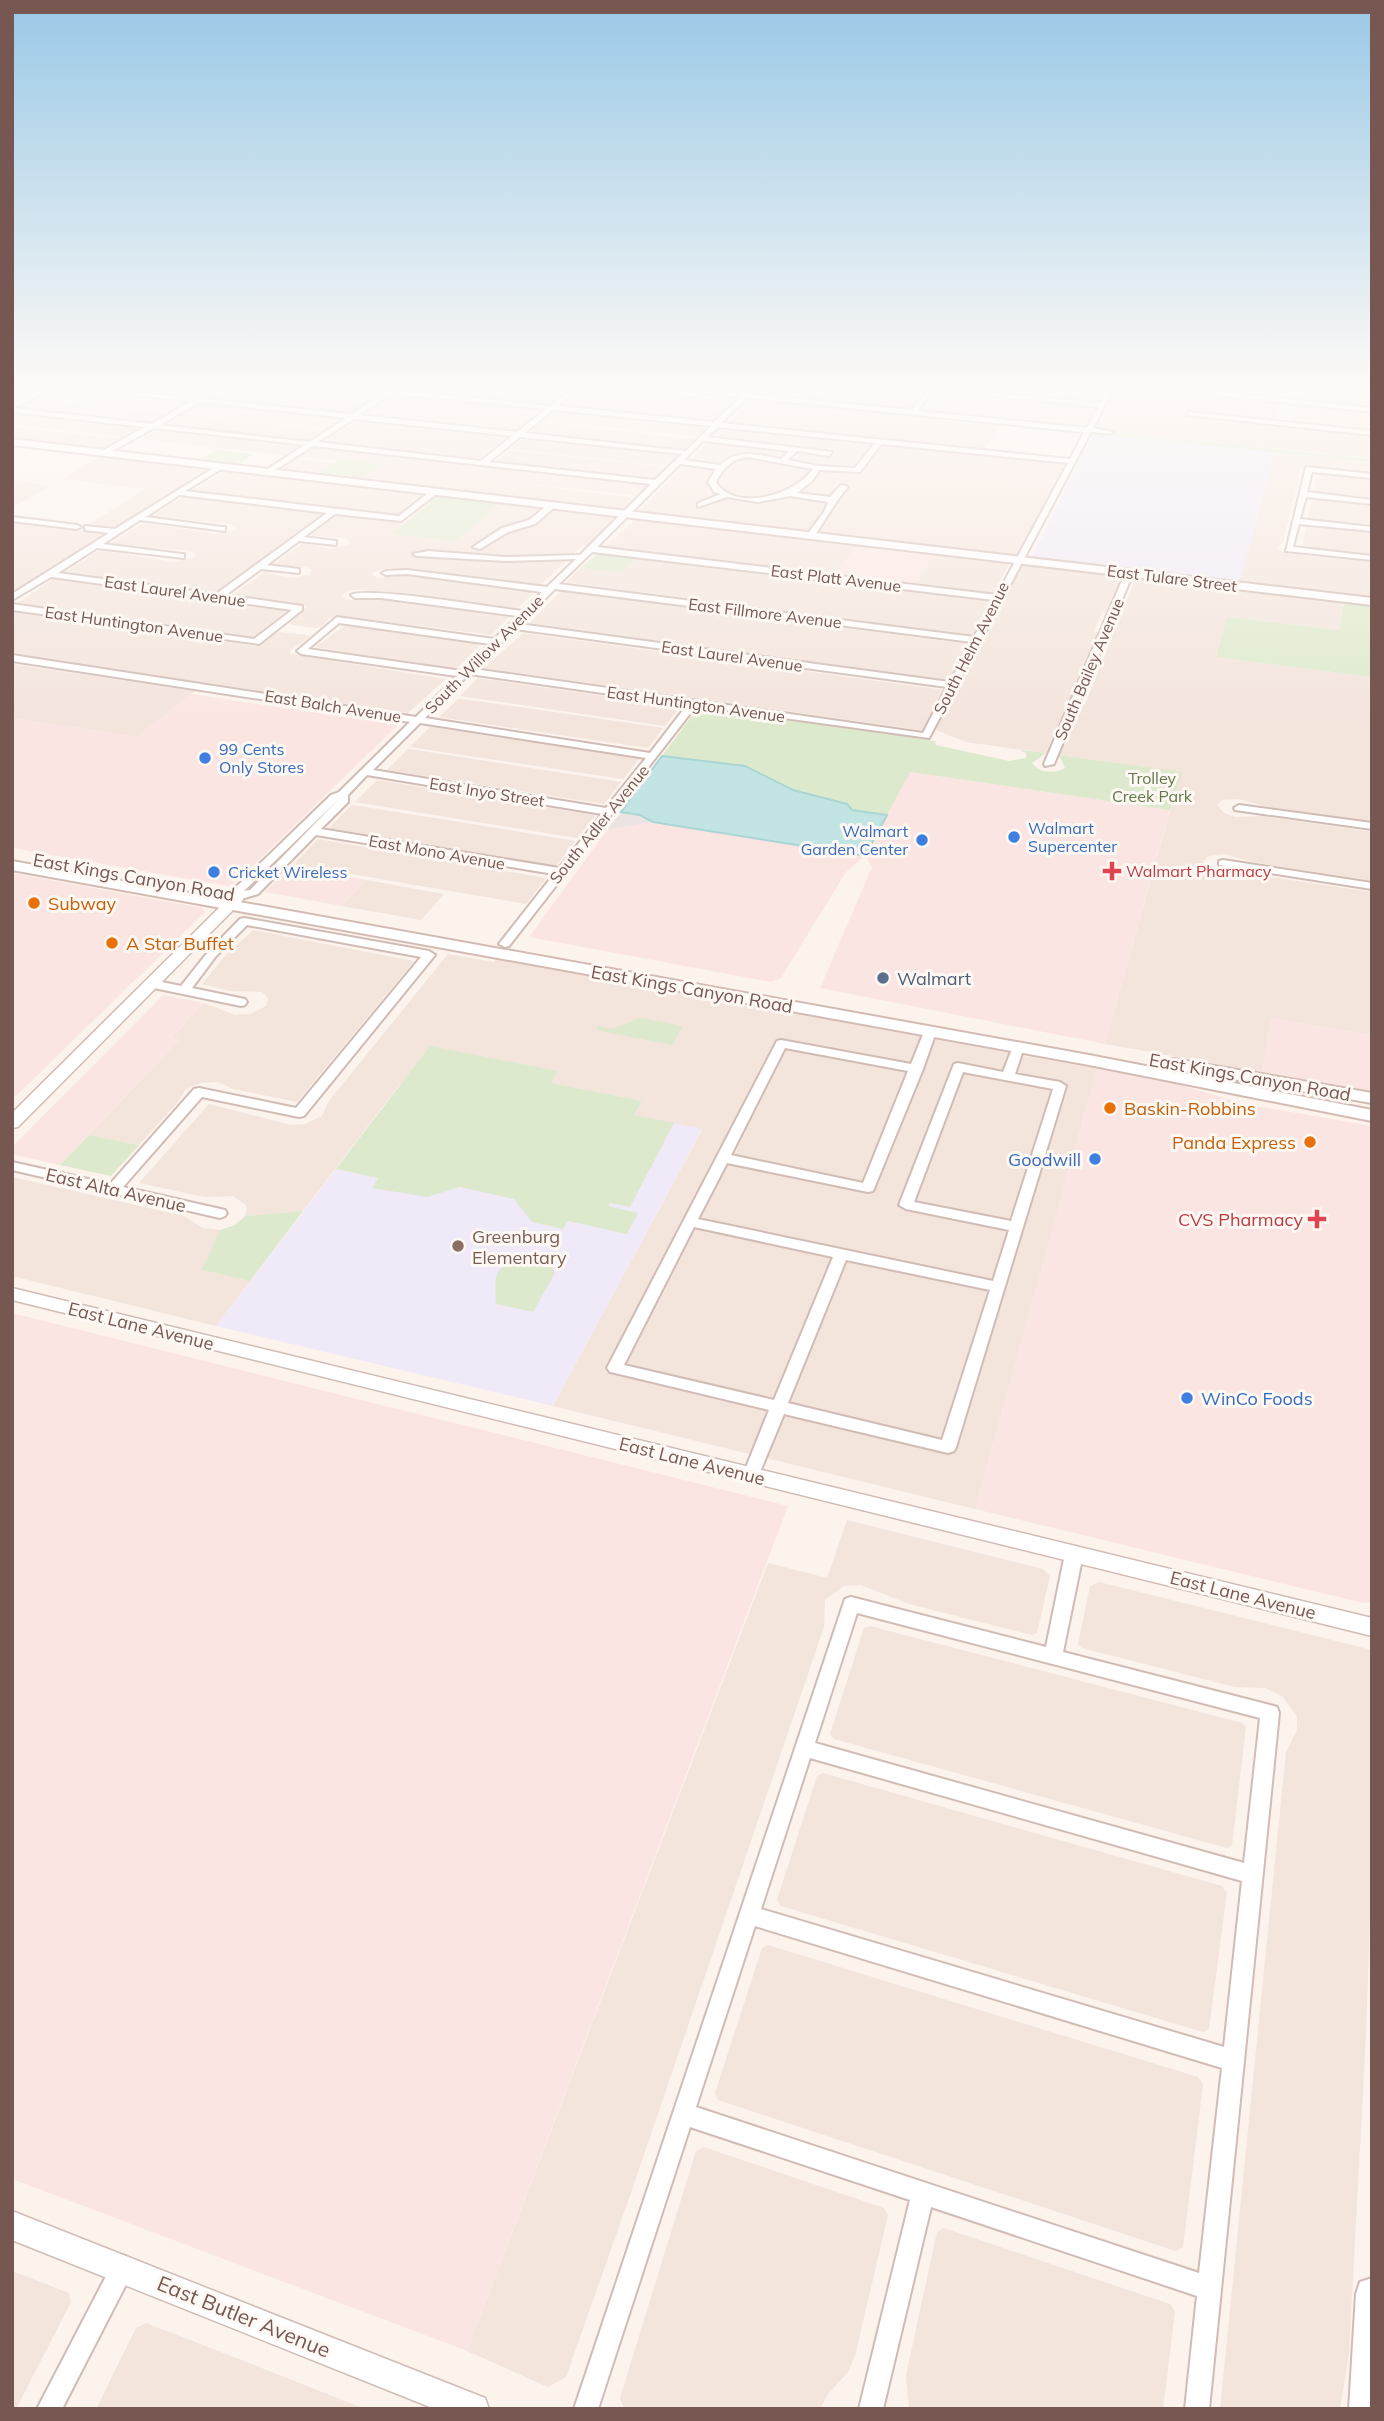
<svg xmlns="http://www.w3.org/2000/svg" width="1384" height="2421" font-family="Mulish,sans-serif">
  <style>
    .residential { fill: #f3e4dc }
    .commercial { fill: #fbe5e2 }
    .industrial { fill: #ece4e2 }
    .education { fill: #f0e9f8 }
    .green { fill: #dde9cc }
    .water { fill: #c2e5e3; stroke: #a9d6d4; stroke-width: 2 }
    .lines { fill: none; stroke-linecap: round; stroke-linejoin: round }
    .minor-casing { stroke: #d0bcb5; stroke-width: 4 }
    .tertiary-casing { stroke: #d0bcb5; stroke-width: 3 }
    .secondary-casing { stroke: #d3bbb3; stroke-width: 4 }
    .minor { fill: #fff; fill-rule: evenodd }
    .tertiary { fill: #fff; fill-rule: evenodd }
    .secondary { fill: #fff; fill-rule: evenodd }
    .shop-dot { fill: #3f7fe0; stroke: #fef8f4; stroke-width: 2.5 }
    .health-dot { fill: #e0444e; stroke: #fef8f4; stroke-width: 2.5 }
    .food-dot { fill: #e8710a; stroke: #fef8f4; stroke-width: 2.5 }
    .service-dot { fill: #5c6f8a; stroke: #fef8f4; stroke-width: 2.5 }
    .education-dot { fill: #8d6e63; stroke: #fef8f4; stroke-width: 2.5 }
    .labels { text-anchor: middle; dominant-baseline: central; stroke-width: 6; stroke-linejoin: round; paint-order: stroke }
    .far-street-label { font-size: 16px; fill: #765751; stroke: #fef8f4 }
    .far-shop-label { font-size: 16px; fill: #366cbe; stroke: #fef8f4; text-anchor: start }
    .far-park-label { font-size: 16px; fill: #617a49; stroke: #fef8f4 }
    .far-health-label { font-size: 16px; fill: #be3a42; stroke: #fef8f4; text-anchor: start }
    .street-label { font-size: 18px; fill: #765751; stroke: #fef8f4 }
    .food-label { font-size: 18px; fill: #c56008; stroke: #fef8f4; text-anchor: start }
    .service-label { font-size: 18px; fill: #4e5e75; stroke: #fef8f4; text-anchor: start }
    .shop-label { font-size: 18px; fill: #366cbe; stroke: #fef8f4; text-anchor: end }
    .health-label { font-size: 18px; fill: #be3a42; stroke: #fef8f4; text-anchor: end }
    .education-label { font-size: 18px; fill: #785e54; stroke: #fef8f4; text-anchor: start }
    .near-street-label { font-size: 21px; fill: #765751; stroke: #fef8f4 }
  </style>
  <rect width="100%" height="100%" fill="#fcf3ed"/>
  <!-- residential -->
  <path class="residential" d="M55,390H79L189,402L172,411L41,397Z
    M226,390H229L366,404L352,414L210,399Z
    M246,390H349L383,393L369,403Z
    M402,390H566L547,405Z
    M583,390H621L734,401L712,422L562,407Z
    M762,390H909L924,391L910,409L757,394Z
    M958,390H1105L1098,403Z
    M1117,390H1165L1281,400L1276,420L1271,421L1190,413L1189,416L1372,435V458L1096,431Z
    M1300,390H1372V408L1298,398Z
    M939,393L1095,408L1085,427L925,411Z
    M395,395L429,398L541,410L514,431L365,415Z
    M38,399L47,400L169,413L152,423L21,408Z
    M751,400L1000,425L983,451L728,423Z
    M1297,402L1372,412V431L1292,423Z
    M202,403L245,408L345,419L330,429L186,413Z
    M556,411L605,416L707,427L697,437L544,421Z
    M12,413L144,428L126,438L71,431L12,425Z
    M183,414L226,419L327,430L312,441L166,424Z
    M358,420L374,422L508,436L479,459L325,442Z
    M542,422L667,436L695,439L684,449L529,433Z
    M12,427L123,439L106,449L12,438Z
    M721,427L890,446L1066,463L1016,555L640,511Z
    M158,429L304,446L289,456L141,439Z
    M523,438L549,441L679,455L668,466L510,449Z
    M318,446L480,465L649,484L637,496L473,478L636,498L621,509L360,479L380,464L300,457Z
    M508,450L611,461L666,467L655,479L495,461Z
    M1275,452L1372,462V474L1311,466L1301,468L1283,543L1275,548L1288,554L1372,562V598L1239,582Z
    M100,457L205,469L206,470L116,528L89,524L145,489L63,479Z
    M296,459L315,461L333,463L318,474L282,469Z
    M224,472L422,495L423,496L397,516L192,491Z
    M1317,474L1372,480V499L1313,493Z
    M12,481L50,486L12,508Z
    M183,497L216,501L323,514L215,593L65,572L100,550L173,562L196,557V554L189,551L110,544L143,523L218,534L237,529L230,524L152,516Z
    M1312,499L1372,505V526L1307,519Z
    M499,504L613,518L589,546L583,545L541,585L389,568L371,573L377,578L407,575L530,591L533,594L517,608L362,590H350L342,595L347,600L379,598L509,617L491,635L343,616L329,618L322,627L316,628L292,625L290,623L308,606L232,595L264,572L292,578L310,574L312,570L306,567L273,565L302,543L330,549L348,545L349,541L344,538L310,535L336,516L406,523L393,533L455,541Z
    M635,520L856,546L835,575L605,547Z
    M12,522L81,531L106,534L12,593Z
    M1306,525L1372,533V555L1302,547Z
    M933,555L1006,563L1009,565L993,594L915,585Z
    M637,557L952,595L990,601L972,636L968,637L566,582L580,568L622,573Z
    M1024,565L1117,576L1118,586L1107,613L1102,612L1094,632L1099,633L1046,753L966,742L936,730L1019,566Z
    M54,579L265,608L286,611L253,637L17,603Z
    M1138,579L1344,603L1339,630L1227,617L1216,657L1372,677V822L1264,806L1238,799L1222,800L1217,805L1224,813L1235,817L1261,816L1372,832V881L1252,862L1225,854L1209,856L1203,861L1206,867L1221,874H1250L1372,892V1035L1271,1018L1262,1072L1105,1044L1181,772L1059,755L1074,719L1086,702L1133,584Z
    M561,591L946,641L970,644L950,681L528,625Z
    M12,612L255,646L278,632L308,635L310,637L290,650L291,654L446,679L408,713L12,654Z
    M346,625L477,644L479,646L458,667L451,668L315,647Z
    M523,633L856,678L945,690L924,729L920,730L484,668Z
    M12,664L195,691L137,737L12,718Z
    M478,678L612,697L680,707L665,726L460,696Z
    M458,699L499,704L663,728L648,748L439,717Z
    M430,727L605,753L640,758L623,779L410,747Z
    M408,749L415,750L621,782L604,804L387,770Z
    M377,780L569,811L596,815L577,838L355,802Z
    M352,805L453,821L575,841L556,866L329,828Z
    M318,839L469,865L546,878L526,904L294,864Z
    M366,880L444,894L421,920L342,906Z
    M253,930L414,961L297,1102L233,1089L218,1082L200,1083L185,1090L177,1103L139,1145L89,1135L179,1040L171,1038L204,1003L235,1015L250,1014L266,1006L268,998L262,992L230,991L202,984L224,957Z
    M448,954L494,962L496,959L1097,1069L975,1509L553,1406L702,1130L634,1115L642,1101L551,1083L557,1072L400,1084L303,1211L245,1216L247,1206L233,1196L204,1197L139,1183L209,1104L291,1125L305,1124L322,1116L329,1101Z
    M12,1177L184,1216L203,1228L220,1230L203,1270L250,1281L216,1326L12,1276Z
    M847,1520L1043,1569L1050,1576L1037,1633L1032,1635L909,1604L861,1585L844,1586L825,1600L824,1627L633,2187L566,2377L548,2387L467,2351L768,1563L827,1578Z
    M1099,1582L1372,1650V1861L1366,2035L1349,2353L1340,2409H1220L1286,1752L1297,1730V1716L1282,1696L1265,1688L1235,1687L1082,1648L1078,1644L1090,1586Z
    M870,1626L1242,1723L1246,1727L1232,1845L1227,1848L834,1739L830,1734L864,1628Z
    M823,1773L1222,1886L1227,1892L1209,2029L1203,2032L781,1906L777,1900L817,1776Z
    M768,1945L1198,2077L1203,2084L1183,2247L1176,2251L718,2100L715,2093L762,1948Z
    M704,2147L884,2208L888,2215L855,2356L848,2372L828,2394L820,2409H624L620,2398L696,2151Z
    M944,2228L1170,2304L1175,2312L1163,2409H909L906,2375L937,2232Z
    M12,2271L69,2293L71,2302L16,2409H12Z
    M146,2323L239,2359L365,2409H96L136,2328Z"/>
  <!-- commercial -->
  <path class="commercial" d="M856,546L933,555L915,585L835,575Z
    M191,694L398,725L234,884L228,886L12,848V718L137,737Z
    M909,772L1170,810L1105,1044L820,988L872,867L865,856L846,872L781,978L771,982L529,937L607,830L653,822L865,856Z
    M290,867L298,868L366,880L342,906L265,892Z
    M12,873L202,908L205,912L15,1097L12,1096Z
    M163,995L204,1003L172,1037L180,1039L60,1165L12,1154V1147Z
    M1271,1018L1372,1035V1091L1262,1072Z
    M1097,1069L1180,1085L1245,1104L1372,1126V1602L1363,1603L975,1509Z
    M12,1313L788,1506L467,2351L12,2179Z"/>
  <!-- industrial -->
  <path class="industrial" d="M621,812L640,815L653,822L607,830Z"/>
  <!-- education -->
  <path class="education" d="M1094,434L1275,452L1240,581L1032,556Z
    M430,1046L558,1071L551,1083L642,1101L634,1115L702,1129L553,1406L216,1326Z"/>
  <!-- green -->
  <path class="green" d="M747,398L748,397L1083,432L1081,433Z
    M1096,431L1372,459V462L1094,434Z
    M219,450L253,454L238,465L194,460Z
    M339,459L381,464L360,479L318,474Z
    M436,497L440,496L499,504L456,541L392,534Z
    M599,553L637,557L622,573L580,568Z
    M1344,603L1372,606V677L1216,657L1227,617L1339,630Z
    M703,708L935,741L936,745L1009,761L1026,758V753L1019,750L1046,753L1032,763C1038,773 1055,774 1065,768L1059,755L1182,772L1170,810L910,772L887,815L852,810L847,803L793,790L745,766L662,756L696,710Z
    M640,1018L683,1026L672,1045L596,1030L598,1026L612,1029Z
    M430,1046L558,1071L551,1083L642,1101L634,1115L674,1123L630,1207L610,1203L608,1206L638,1213L627,1234L568,1221L563,1229L532,1222L514,1199L460,1187L427,1197L372,1188L378,1178L336,1169Z
    M89,1135L139,1145L111,1176L60,1165Z
    M303,1211L250,1281L202,1270L220,1230L235,1225L245,1216Z
    M528,1257L549,1262L555,1273L533,1312L496,1304C494,1269 494,1267 528,1257Z"/>
  <!-- water -->
  <path class="water" d="M662,756L745,766L793,790L847,804L852,810L887,815L865,856L653,822L640,815L621,812Z"/>
  <g class="lines">
    <defs>
      <path id="minor" d="M103,390L197,398L212,390H219L205,399L351,414L384,393L374,390H396L550,406L570,390H577L558,406L714,422L740,397L689,392L686,390L744,393L747,390H754L751,394L912,410L927,390H933L918,411L1087,428L1098,407L938,390H960L1100,403L1107,390H1113L1093,428L1113,432L1110,434L1091,432L929,738L696,706L509,946L505,947L499,944L554,874L316,835L258,894L238,900L232,897L235,888L331,795L339,792L410,722L12,661V655L416,717L457,676L301,654L297,651L337,617L494,639L518,616L381,598H355L351,595C367,586 495,608 523,611L542,592L407,574L386,575L382,573L386,571L407,570L547,587L576,559L505,561L417,556L413,554L428,551L505,557L580,555L651,484L313,446L269,474H266V470L305,445L154,428L105,455L102,451L145,427L12,412V408L152,424L191,401L106,392ZM392,394L546,409L517,432L359,415ZM747,398L1084,432L1070,459L721,423ZM200,402L346,418L310,442L160,425ZM553,410L711,426L686,451L525,433ZM354,419L512,436L481,461L318,442ZM718,427L875,443L855,468L818,466L788,460L797,451L829,456L832,452L707,437ZM520,437L682,454L655,480L489,462ZM703,441L789,451L781,459C758,455 739,448 720,465L684,460ZM881,444L1068,463L997,595L597,547L680,464L716,469L708,482L714,492L721,494L698,503V507L727,497L758,502L790,496L828,502L824,512L806,536L813,538C825,521 834,503 848,487L841,485L830,497L797,493L812,481L820,470L860,472ZM747,457L813,469C795,495 735,513 716,482C722,469 732,459 747,457ZM592,552L994,600L974,637L559,584ZM555,589L972,642L950,682L519,624ZM339,623L490,644L462,671L308,649ZM515,629L947,687L923,733L474,669ZM469,674L687,705L650,753L425,718ZM420,723L646,758L606,808L373,770ZM367,775L602,814L559,868L321,829L348,802V795ZM339,799L250,890L244,891Z
        M645,390H666L701,395L698,397L648,392Z
        M1185,390H1204L1372,408V412L1188,392Z
        M1189,412L1372,431V435L1187,415Z
        M220,464H223V468L185,491L399,516L432,490L439,492L401,521L335,514L304,537L336,541V545L299,541L267,565L299,569V573L261,569L226,595L302,606V610L259,644L12,610V604L254,639L292,610L51,577L12,600V594L109,533L85,530V526L115,529ZM179,495H180L327,513L216,594L58,573L97,548L184,558V554H181L103,544L140,520L225,531V527H222L146,517Z
        M1306,467L1372,474V478L1312,472L1307,492L1372,500V504L1306,497L1300,519L1372,527V531L1299,524L1293,547L1372,556V560L1286,551Z
        M549,504L556,506L535,524L508,532L480,549L473,547L502,528L529,520Z
        M12,517L77,525L81,527L77,529L12,521Z
        M1126,571L1133,573L1054,764L1045,766L1044,764Z
        M1239,805L1372,823V829L1235,810L1234,808Z
        M1223,860L1372,883V889L1219,865V861Z
        M244,918L429,951L435,955L304,1116L299,1117L202,1097L123,1187L225,1210L227,1213L225,1216L220,1218L12,1170V1162L110,1184L194,1089L199,1088L296,1108L421,957L247,925L216,956L192,988L245,999L247,1002L245,1005L241,1006L149,987L147,984L153,980L181,986L208,952L240,919Z
        M930,1028L936,1032L923,1069L873,1191L868,1192L727,1163L698,1219L993,1281L1009,1230L906,1209L899,1205L954,1064L958,1063L1003,1072L1014,1044H1022L1024,1047L1015,1074L1060,1082L1066,1086L956,1447L954,1451L948,1453L784,1414L757,1479L751,1481L745,1479L743,1475L769,1410L615,1373L610,1372L607,1368L777,1041L781,1040L911,1064L924,1032ZM785,1048L908,1071L863,1183L731,1155ZM963,1072L1053,1089L1011,1221L914,1202ZM694,1227L833,1257L774,1400L624,1365ZM846,1260L990,1290L942,1440L788,1403Z
        M1074,1547L1080,1549L1083,1554L1063,1652L1270,1705L1277,1707L1279,1713L1209,2409H1185L1197,2296L931,2207L883,2409H859L910,2200L690,2127L598,2409H574L845,1599L851,1597L1046,1647L1065,1554L1068,1549ZM857,1613L1260,1718L1244,1863L815,1743ZM810,1758L1242,1881L1224,2047L761,1909ZM755,1926L1222,2068L1199,2273L696,2107Z
        M123,2255L131,2259L135,2267L62,2409H37L115,2259Z"/>
      <path id="tertiary" d="M238,893L243,894V900L18,1127L12,1128V1113L233,894Z
        M12,1288L1372,1618V1636L12,1300Z
        M12,2211L485,2398L489,2409H435L12,2240Z"/>
      <path id="secondary" d="M38,390H50L12,409V402Z
        M12,439L1372,598V605L12,445Z
        M12,861L1089,1055L1372,1110V1121L1089,1065L12,870Z
        M1174,1059L1372,1093V1103L1168,1068L1165,1064L1168,1060Z
        M1372,2278V2409H1349L1356,2294L1360,2282Z"/>
    </defs>
    <!-- minor casing -->
    <use href="#minor" class="minor-casing"/>
    <!-- tertiary casing -->
    <use href="#tertiary" class="tertiary-casing"/>
    <!-- secondary casing -->
    <use href="#secondary" class="secondary-casing"/>
    <!-- minor -->
    <use href="#minor" class="minor"/>
    <!-- tertiary -->
    <use href="#tertiary" class="tertiary"/>
    <!-- secondary -->
    <use href="#secondary" class="secondary"/>
  </g>
  <!-- sky -->
  <linearGradient id="sky" x2="0" y2="1"><stop stop-color="#99c8e6"/><stop offset="0.53" stop-color="#fefaf7"/><stop offset="1" stop-color="#fefaf7" stop-opacity="0"/></linearGradient>
  <rect width="1384" height="729" fill="url(#sky)"/>
  <!-- markers -->
  <g class="shop-dot">
    <circle cx="205" cy="758" r="7"/>
    <circle cx="1014" cy="837" r="7"/>
    <circle cx="922" cy="840" r="7"/>
    <circle cx="214" cy="872" r="7"/>
    <circle cx="1095" cy="1159" r="7"/>
    <circle cx="1187" cy="1398" r="7"/>
  </g>
  <g class="health-dot">
    <path d="M1108.5 860.5h7v7h7v7h-7v7h-7v-7h-7v-7h7z"/>
    <path d="M1313.5 1208.5h7v7h7v7h-7v7h-7v-7h-7v-7h7z"/>
  </g>
  <g class="food-dot">
    <circle cx="34" cy="903" r="7"/>
    <circle cx="112" cy="943" r="7"/>
    <circle cx="1110" cy="1108" r="7"/>
    <circle cx="1310" cy="1142" r="7"/>
  </g>
  <circle class="service-dot" cx="883" cy="978" r="7"/>
  <circle class="education-dot" cx="458" cy="1246" r="7"/>
  <g class="labels">
    <!-- far-street labels -->
    <g class="far-street-label">
      <text transform="translate(836 578) rotate(7)">East Platt Avenue</text>
      <text transform="translate(1172 578) rotate(7)">East Tulare Street</text>
      <text transform="translate(175 591) rotate(8)">East Laurel Avenue</text>
      <text transform="translate(765 613) rotate(7)">East Fillmore Avenue</text>
      <text transform="translate(134 624) rotate(8)">East Huntington Avenue</text>
      <text transform="translate(971 648) rotate(-63)">South Helm Avenue</text>
      <text transform="translate(484 654) rotate(-45)">South Willow Avenue</text>
      <text transform="translate(732 656) rotate(8)">East Laurel Avenue</text>
      <text transform="translate(1089 669) rotate(-67)">South Bailey Avenue</text>
      <text transform="translate(696 704) rotate(8)">East Huntington Avenue</text>
      <text transform="translate(333 706) rotate(9)">East Balch Avenue</text>
      <text transform="translate(487 792) rotate(9)">East Inyo Street</text>
      <text transform="translate(599 824) rotate(-51)">South Adler Avenue</text>
      <text transform="translate(437 852) rotate(10)">East Mono Avenue</text>
    </g>
    <!-- far-shop labels -->
    <g class="far-shop-label">
      <text x="219" y="749">99 Cents<tspan x="219" dy="18">Only Stores</tspan></text>
      <text x="1028" y="828">Walmart<tspan x="1028" dy="18">Supercenter</tspan></text>
      <text x="908" y="831" text-anchor="end">Walmart<tspan x="908" dy="18">Garden Center</tspan></text>
      <text x="228" y="872">Cricket Wireless</text>
    </g>
    <!-- far-park labels -->
    <g class="far-park-label">
      <text x="1152" y="778">Trolley<tspan x="1152" dy="18">Creek Park</tspan></text>
    </g>
    <!-- far-health labels -->
    <g class="far-health-label">
      <text x="1126" y="871">Walmart Pharmacy</text>
    </g>
    <!-- street labels -->
    <g class="street-label">
      <text transform="translate(134 877) rotate(10)">East Kings Canyon Road</text>
      <text transform="translate(692 989) rotate(10)">East Kings Canyon Road</text>
      <text transform="translate(1250 1077) rotate(10)">East Kings Canyon Road</text>
      <text transform="translate(116 1190) rotate(13)">East Alta Avenue</text>
      <text transform="translate(141 1326) rotate(14)">East Lane Avenue</text>
      <text transform="translate(692 1461) rotate(14)">East Lane Avenue</text>
      <text transform="translate(1243 1595) rotate(14)">East Lane Avenue</text>
    </g>
    <!-- food labels -->
    <g class="food-label">
      <text x="48" y="903">Subway</text>
      <text x="126" y="943">A Star Buffet</text>
      <text x="1124" y="1108">Baskin-Robbins</text>
      <text x="1296" y="1142" text-anchor="end">Panda Express</text>
    </g>
    <!-- service labels -->
    <g class="service-label">
      <text x="897" y="978">Walmart</text>
    </g>
    <!-- shop labels -->
    <g class="shop-label">
      <text x="1081" y="1159">Goodwill</text>
      <text x="1201" y="1398" text-anchor="start">WinCo Foods</text>
    </g>
    <!-- health labels -->
    <g class="health-label">
      <text x="1303" y="1219">CVS Pharmacy</text>
    </g>
    <!-- education labels -->
    <g class="education-label">
      <text x="472" y="1236">Greenburg<tspan x="472" dy="21">Elementary</tspan></text>
    </g>
    <!-- near-street labels -->
    <g class="near-street-label">
      <text transform="translate(244 2316) rotate(22)">East Butler Avenue</text>
    </g>
  </g>
  <!-- border -->
  <rect width="1384" height="2421" fill="none" stroke="#765751" stroke-width="28"/>
</svg>
